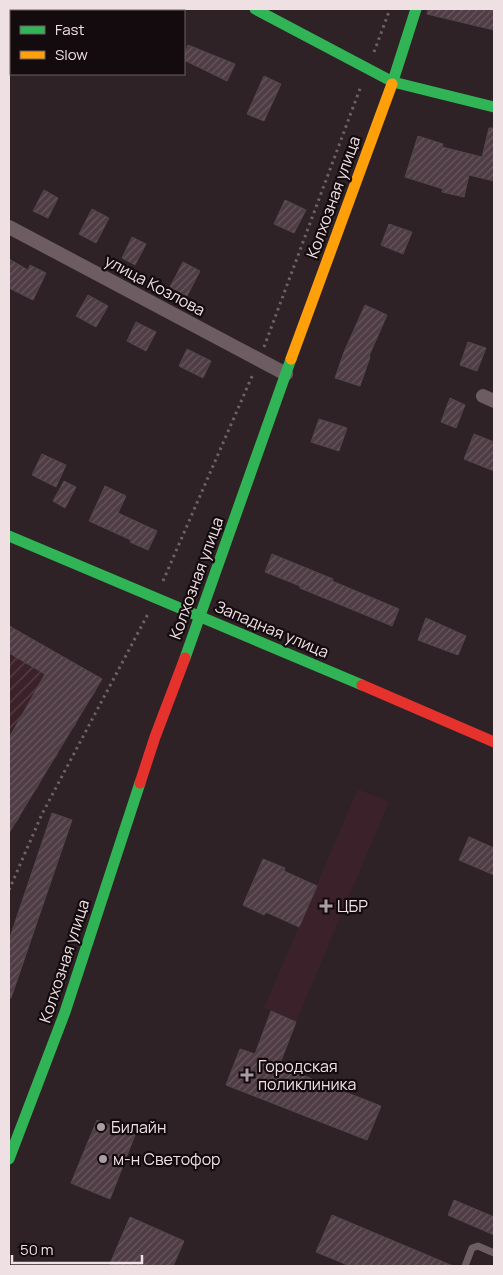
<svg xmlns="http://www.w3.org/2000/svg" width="503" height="1275" font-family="Manrope,sans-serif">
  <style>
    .built { fill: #3b2129 }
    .industrial { fill: url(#industrial-furrows) }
    .building { fill: url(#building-hatch); stroke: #51474a }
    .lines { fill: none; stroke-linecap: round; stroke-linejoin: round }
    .path { stroke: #6e6065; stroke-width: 3; stroke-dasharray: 2.5 4; stroke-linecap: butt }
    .lane { stroke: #6d5c62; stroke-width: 7 }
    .street { stroke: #6d5c62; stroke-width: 14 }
    .fast { stroke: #30b455; stroke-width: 11 }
    .slow { stroke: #ff9f0a; stroke-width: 11 }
    .jam { stroke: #e5322d; stroke-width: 11 }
    .poi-dot { fill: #ab9ea2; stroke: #140b0e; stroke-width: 2 }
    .labels { text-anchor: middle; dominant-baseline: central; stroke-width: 4.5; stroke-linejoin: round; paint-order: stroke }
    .street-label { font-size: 16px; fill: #efe0e4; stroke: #140b0e }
    .poi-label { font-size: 16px; fill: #efe0e4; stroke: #140b0e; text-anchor: start }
  </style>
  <defs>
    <pattern id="industrial-furrows" width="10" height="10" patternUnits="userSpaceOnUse" patternTransform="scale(1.25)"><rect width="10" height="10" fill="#3b2129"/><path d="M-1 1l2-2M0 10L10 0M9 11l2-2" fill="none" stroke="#584148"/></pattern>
    <pattern id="building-hatch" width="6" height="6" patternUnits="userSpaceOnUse" patternTransform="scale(1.25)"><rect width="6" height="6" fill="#4f3c44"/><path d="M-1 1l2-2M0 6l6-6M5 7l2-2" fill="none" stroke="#69585f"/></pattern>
  </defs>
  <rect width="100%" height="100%" fill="#2e2226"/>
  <!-- built -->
  <path class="built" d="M358,789L389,802L296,1022L264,1008Z"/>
  <!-- industrial -->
  <path class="industrial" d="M9,625L103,679L9,835Z"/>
  <!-- building -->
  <path class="building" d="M428,9H494V30L427,14Z
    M188,45L235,64L227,81L184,60V56Z
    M264,76L281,84L264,121L247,114Z
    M489,128H494V181L469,175L464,197L442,192L443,189L405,177L418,136L443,144L442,147L482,157Z
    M44,190L58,198L48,218L33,211Z
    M285,200L306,210L294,233L274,224Z
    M92,209L109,218L96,243L79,234Z
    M389,224L412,232L403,254L381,245Z
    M132,237L146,244L135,265L122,258Z
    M9,259L28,270L30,265L46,273L33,300L9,288Z
    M183,262L200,271L187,296L170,287Z
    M88,295L108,306L96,327L76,316Z
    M365,305L387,315L369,356L370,357L360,386L335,378L344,352Z
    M136,322L156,332L146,351L127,341Z
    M468,342L486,348L477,371L460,365Z
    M187,349L211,361L203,378L179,366Z
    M450,398L465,405L456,428L441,422Z
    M319,419L347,428L339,451L311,442Z
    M474,434L494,442V471L464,459Z
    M42,454L66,465L56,487L32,475Z
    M64,481L76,487L65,508L53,501Z
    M105,486L126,496L118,513L157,531L148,550L130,542L131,540L89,521Z
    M272,554L333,579L332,581L399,609L392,626L300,588V586L265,572Z
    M426,618L466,636L458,655L418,640Z
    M9,626L102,679L9,833V738L45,674L9,653Z
    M52,813L72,820L11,998H9V940Z
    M469,837L494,848V875L459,860Z
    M263,859L285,868L284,871L317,886L299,927L266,912L264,915L243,905Z
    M271,1011L296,1022L279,1066L381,1106L367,1140L226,1085L240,1049L255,1054Z
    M97,1120L135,1135L110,1199L71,1183Z
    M454,1200L494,1217V1235L448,1215Z
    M332,1215L453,1266H350L316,1252Z
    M130,1217L184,1241L173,1266H109Z"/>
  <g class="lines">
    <!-- path -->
    <path class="path" d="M374,52L390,9
      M264,347L361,86
      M163,581L253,374
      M9,890L42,814L149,612"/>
    <!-- lane -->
    <path class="lane" d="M465,1266L472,1248L478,1246L494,1253"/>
    <!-- street -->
    <path class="street" d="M9,227L286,374
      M483,396L494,401"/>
    <!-- fast -->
    <path class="fast" d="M255,9L393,82L494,107
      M392,84L416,9
      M9,536L362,685
      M185,658L291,359
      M9,1159L65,1012L140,783"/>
    <!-- slow -->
    <path class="slow" d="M291,359L392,84"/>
    <!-- jam -->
    <path class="jam" d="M362,685L494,742
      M140,783L155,737L185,658"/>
  </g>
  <!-- markers -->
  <g class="poi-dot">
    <path d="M323.5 898.5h5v5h5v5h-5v5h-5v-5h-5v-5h5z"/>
    <path d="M244.5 1067.5h5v5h5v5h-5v5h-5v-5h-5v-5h5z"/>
    <circle cx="101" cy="1127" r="5"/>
    <circle cx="103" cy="1159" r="5"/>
  </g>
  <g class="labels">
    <!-- street labels -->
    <g class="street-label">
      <text transform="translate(333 197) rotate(-70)">Колхозная улица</text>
      <text transform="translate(155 285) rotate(28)">улица Козлова</text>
      <text transform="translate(196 578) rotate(-70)">Колхозная улица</text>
      <text transform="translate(272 629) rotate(23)">Западная улица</text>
      <text transform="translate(64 961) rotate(-72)">Колхозная улица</text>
    </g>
    <!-- poi labels -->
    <g class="poi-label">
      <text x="337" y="906">ЦБР</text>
      <text x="258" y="1066">Городская<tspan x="258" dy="18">поликлиника</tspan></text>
      <text x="111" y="1127">Билайн</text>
      <text x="113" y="1159">м-н Светофор</text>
    </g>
  </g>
  <!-- border -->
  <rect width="503" height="1275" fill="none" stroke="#efe0e4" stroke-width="20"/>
  <!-- legend -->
  <rect x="10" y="10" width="175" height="65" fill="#140b0e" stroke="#6c6064"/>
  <rect x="20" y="26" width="25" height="8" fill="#30b455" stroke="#6c6064"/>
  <text x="55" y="35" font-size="15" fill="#efe0e4">Fast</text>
  <rect x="20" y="51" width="25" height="8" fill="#ff9f0a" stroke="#6c6064"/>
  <text x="55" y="60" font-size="15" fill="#efe0e4">Slow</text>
  <!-- scale -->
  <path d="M12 1255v8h130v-8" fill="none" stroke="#efe0e4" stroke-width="2.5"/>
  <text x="20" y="1255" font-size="15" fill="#efe0e4" stroke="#140b0e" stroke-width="4" paint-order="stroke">50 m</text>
</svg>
